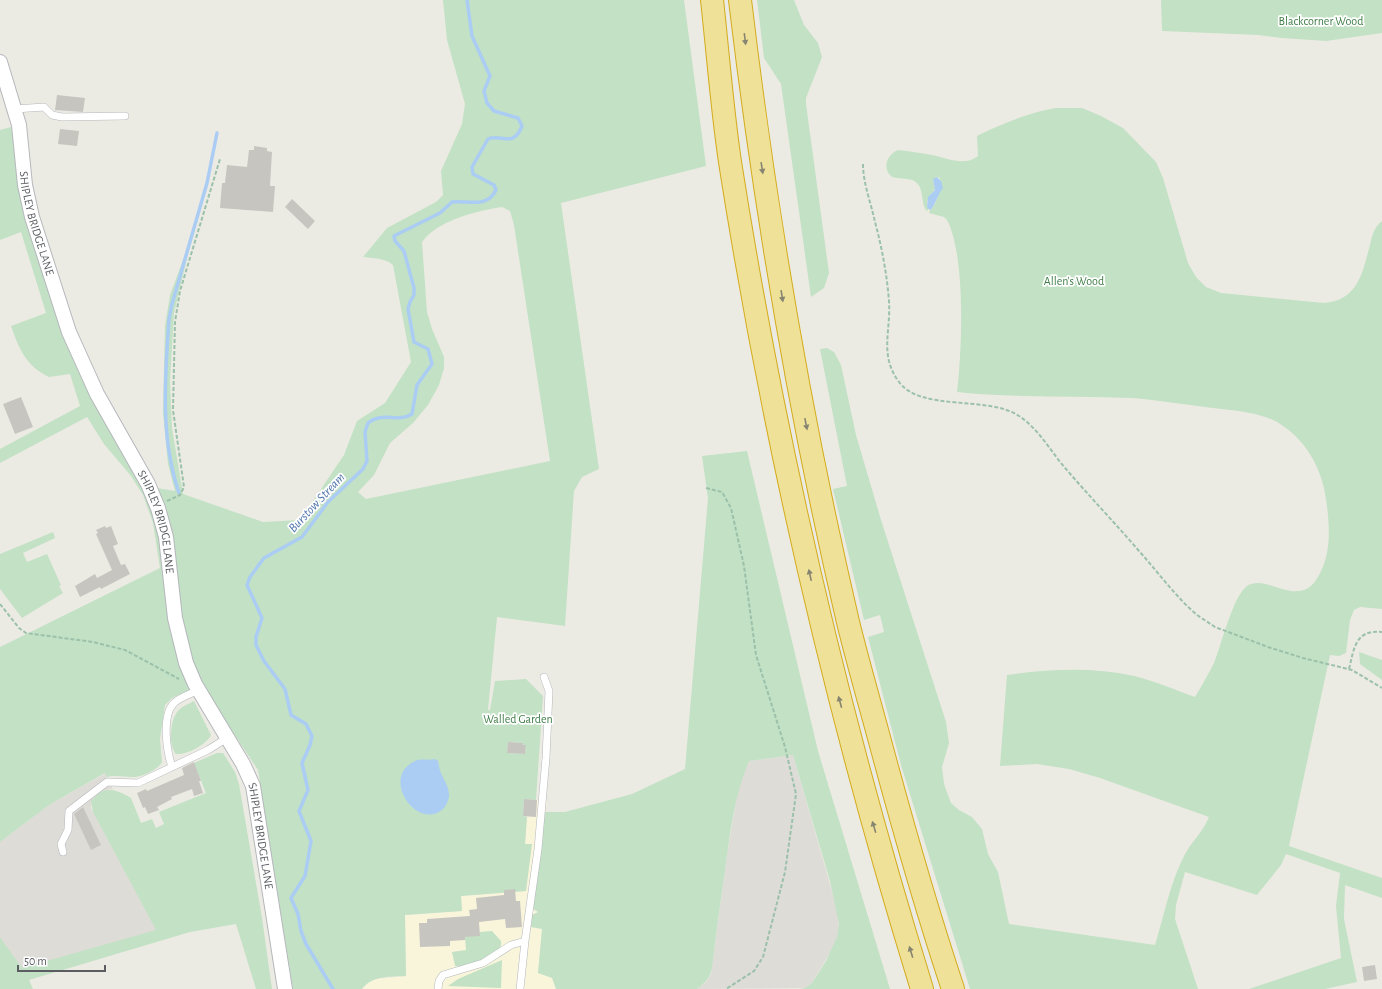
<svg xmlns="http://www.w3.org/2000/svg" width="1382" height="989" font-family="'Alegreya Sans',sans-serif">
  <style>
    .commercial { fill: #f9f5db }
    .industrial { fill: #dedcd7 }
    .green { fill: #c2e1c5; fill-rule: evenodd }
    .water { fill: #abcdf4 }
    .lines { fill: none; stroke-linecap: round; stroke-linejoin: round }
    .stream { stroke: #abcdf4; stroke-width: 3.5 }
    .building { fill: #c7c5c0 }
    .service-casing { stroke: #b5b7bc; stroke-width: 8 }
    .minor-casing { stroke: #b5b7bc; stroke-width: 16 }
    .motorway-casing { stroke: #d3ab1c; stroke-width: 24 }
    .path { stroke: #9cc1aa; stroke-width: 2; stroke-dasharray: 4 2; stroke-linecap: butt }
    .service { stroke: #fff; stroke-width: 7 }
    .minor { stroke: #fff; stroke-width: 14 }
    .motorway { stroke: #efe197; stroke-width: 22 }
    .oneway { fill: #878572 }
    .labels { text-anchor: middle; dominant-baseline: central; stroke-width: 3.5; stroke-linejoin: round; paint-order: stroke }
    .park-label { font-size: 12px; fill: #3f7d47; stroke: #fff }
    .street-label { font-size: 12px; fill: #5b5d62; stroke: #fff }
    .water-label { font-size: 13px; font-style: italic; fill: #4e73ac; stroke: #fff }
  </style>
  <rect width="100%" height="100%" fill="#ecebe3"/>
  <!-- commercial -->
  <path class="commercial" d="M531,799L547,801L533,908L538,912L532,915L531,927L542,929L538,972L552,978L556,989H362L368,983L375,979L406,976L405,915L462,911L461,896L526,891L531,844H525L527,817H529Z"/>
  <!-- industrial -->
  <path class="industrial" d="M793,755L838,912L839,931L834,946L812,983L805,988L697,989L706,982L711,974L727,855L737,795L742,776L749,761Z
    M106,773L113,790L110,789L97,795L93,798L91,808L161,938L25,973L0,937V842L49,805Z"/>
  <!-- green -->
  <path class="green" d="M443,0H684L706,166L561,203L599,469L582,477L574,491L565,626L497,617L488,710H490L495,681L526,679L543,696L536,800L524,799L523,816L527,817L525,844H532L526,891L461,896L462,911L405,915L406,976C391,977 372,975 362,989H293L258,770L209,696L189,690L172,698L165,705L160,739L162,762C158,770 140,778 132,777C123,777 117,775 107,777L105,773L49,805L0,842V647L160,568L153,523L143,495L131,476L104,444L87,417L0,463V449L80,406L70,374L49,377C26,366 19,349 11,326L46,313L21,232L0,240V130L11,127L23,198L68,338L157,488L175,491L168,464L163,413L165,326L170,295L193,233L174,313L170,381L172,428L183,494L263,522L300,520L344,455L357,421L385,403L411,362L393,265C386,258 372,258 363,257L387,228L436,202L443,195L441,171L462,124L465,104L447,40ZM502,207L510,211L514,225L550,461L366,499L358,492L374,475L390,443L413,423L428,405L439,385L444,368V357L432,329L427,312L422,242C438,220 477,211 502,207ZM508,742L523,743V745H526L525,754L507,753Z
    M757,0H794L804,25L818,43L822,57L806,98V104L829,273L824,288L811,297L781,84L764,58Z
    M1161,0H1382V33L1326,41L1282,38L1259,35L1162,31Z
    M1056,108H1082L1101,116L1123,128L1156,162L1163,178L1188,263L1196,277L1206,287L1221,293L1324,303C1358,300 1362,274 1370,245C1372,236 1374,227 1382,221V609L1360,607L1354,610L1350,620L1346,653L1339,656L1330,655L1289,846L1382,878V898L1345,885L1344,919L1357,982L1325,989H1249L1341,958L1336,906L1340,873L1286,854L1281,865L1257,895L1185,872L1176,905L1175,919L1198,989H970L901,765L868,637L884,632L880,615L864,620L833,489L847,486L820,349L827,348L834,352L841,365L856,435L881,520L946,722L949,743L942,767L944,784L951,803L959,810L972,817L982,829L988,854L998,872L1009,924L1155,945C1164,916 1170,883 1184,856C1191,842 1203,832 1209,817L1100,778L1069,769L1037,764L1000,766L1007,675C1050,669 1092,667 1134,676C1155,681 1175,690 1195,697C1202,686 1208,674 1214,663C1221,646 1233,596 1247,586C1266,573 1297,608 1316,580C1332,556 1330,527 1326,499C1322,468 1305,438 1277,422C1256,411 1228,410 1205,407C1181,404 1156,400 1132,398C1074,396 1015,398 957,392C962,351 966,256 947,220L944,217L929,213L930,210C938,205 939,188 940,178L937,177L933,180L935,189C931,196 924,200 929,209L927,211C919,202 926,185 912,180C905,178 899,179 892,177C882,169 886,155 898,150C909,151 921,153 932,155C947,158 964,167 978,156L977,136C1003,123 1028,113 1056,108Z
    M747,451L818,751L890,989H800L805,988L812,983L826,961L837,937L839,924L830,881L793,755L749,761C734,796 730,834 725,871C720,903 716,936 712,968C710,978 705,983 697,989H556L552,978L538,973L542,929L531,927L532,915L538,912L533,909L545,812H565L632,794L685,769L708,498L702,456Z
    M53,532L55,538L23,553L27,562L47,554L61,585L59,586L63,593L22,618L0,589V554Z
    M1359,652L1382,660V680L1360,664Z
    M194,701L211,735L210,737C203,746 187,755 176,754C168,745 170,720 178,711C182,706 189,704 194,701Z
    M217,753H223L235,772L239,784L262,918L272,989H256L236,924L190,932L29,980L33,989H0V937L22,968L156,930L93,812L91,801C104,785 115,789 131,798L141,823L152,819L156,828L164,824L159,812L206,793L194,763Z
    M492,931L501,941C501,945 501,948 498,951C491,957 464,968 455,966L452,952L466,950L465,937L479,932Z
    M502,960L501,988L448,986L458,979Z"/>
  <!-- water -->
  <path class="water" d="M937,177L941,181L943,188C937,195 935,207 930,210L927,207L928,197L935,190L933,179Z
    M435,759L438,761C439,765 439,769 441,773C444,780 449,787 449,795C449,800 446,806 443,809C418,832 379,778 415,761C421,758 429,761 435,759Z"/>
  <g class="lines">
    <!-- stream -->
    <path class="stream" d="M179,493C160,438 165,376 169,319L172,304L207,183L217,133
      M333,989L306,944L301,931L298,914L291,898L305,876L311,841L299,811L308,790L302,763L310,745L312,736L306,724L291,715L285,689L264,661L256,645V637L262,618L247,585L250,577L264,558L302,537L328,502L363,469L367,461L365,432L368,423C382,411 398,423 412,414L417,385L432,364L428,349L414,342L408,309L410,302L414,295V288L404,251L395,241L394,236L440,213L452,202C467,200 487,209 496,190L494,185L473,174L472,167L488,139C501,133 513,149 522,126L518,118L494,111L487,103L484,91L490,76L472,36L467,0"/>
  </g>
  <!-- building -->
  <path class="building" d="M57,95L85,98L83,112L55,110Z
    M60,129L79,131L77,146L58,144Z
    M254,146L267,148V151L272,152L270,186H275L273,212L220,208L222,183H225L227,165L247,167L249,150H254Z
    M292,199L315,221L308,229L285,207Z
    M21,397L33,427L15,434L3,404Z
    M105,526L106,528L111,526L118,544L113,546L121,565L125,564L130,574L101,589L100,587L80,597L75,586L95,574L97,578L112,570L96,534L98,533L96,530Z
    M508,742L523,743V745H526L525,754L507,753Z
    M194,762L201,781H199L203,793L194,796L192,789L171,797L172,799L157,807L159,810L148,814L145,807L143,808L137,793L146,789L147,791L184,775L182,768Z
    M524,799L537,800L536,817L523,816Z
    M83,807L101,845L91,850L74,814Z
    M515,889L516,901H520L522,927L506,928L505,919L479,922L480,936L465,937V940L450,941V946L420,947L419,923H427V919L470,916L469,910L477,909L476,898L504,895V890Z
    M1375,965L1377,979L1364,981L1362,967Z"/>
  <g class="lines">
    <defs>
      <path id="service" d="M15,109L44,107L52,115L62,117L125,116
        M172,767C167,752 161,716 174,703C180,697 191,694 198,690
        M63,852L61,844L68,830L69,811L107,782L138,783L208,750L227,738
        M438,989L439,981L443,975L483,963L511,945L525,941L538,849L546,758L549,691L544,677
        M520,989L525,941"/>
      <g id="minor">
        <path id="s1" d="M0,62L19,125L25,185L32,217L69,332L97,394L148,484L158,508L166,537L175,618L186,663L195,684L243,764L253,786L285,989"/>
      </g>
      <path id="motorway" d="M712,0C718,54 722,108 730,162C774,442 838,718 922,989
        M740,0C765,209 800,417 848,622C858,663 870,704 881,745C903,827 926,908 953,989"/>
    </defs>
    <!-- service casing -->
    <use href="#service" class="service-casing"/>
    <!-- minor casing -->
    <use href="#minor" class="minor-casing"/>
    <!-- motorway casing -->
    <use href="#motorway" class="motorway-casing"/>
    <!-- path -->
    <path class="path" d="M863,164C863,183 871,203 875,222C882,248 887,275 889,301C891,332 879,355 899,382C921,412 988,395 1019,416C1039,429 1051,452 1066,469C1090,497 1115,523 1139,551C1158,572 1175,596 1197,615L1215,627L1268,647L1303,658L1352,670L1382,688
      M706,488L722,492L731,508L744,566L756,655L785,747L796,794L785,872L763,957L754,971L726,989
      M167,501L180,495L184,487L173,410L175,322L180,291L220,159
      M0,604L19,628L26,633L93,642L125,650L179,679
      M1349,669C1354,649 1355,629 1382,632"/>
    <!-- service -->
    <use href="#service" class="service"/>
    <!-- minor -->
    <use href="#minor" class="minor"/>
    <!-- motorway -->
    <use href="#motorway" class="motorway"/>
  </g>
  <!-- one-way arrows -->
  <defs><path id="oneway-solid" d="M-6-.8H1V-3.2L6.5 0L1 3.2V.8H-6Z"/></defs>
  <g class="oneway">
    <use href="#oneway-solid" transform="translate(745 39) rotate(83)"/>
    <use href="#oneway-solid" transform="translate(762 168) rotate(81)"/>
    <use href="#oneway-solid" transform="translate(782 296) rotate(81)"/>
    <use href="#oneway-solid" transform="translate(806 424) rotate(79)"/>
    <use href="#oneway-solid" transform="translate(810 575) rotate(-102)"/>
    <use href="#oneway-solid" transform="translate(840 702) rotate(-105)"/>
    <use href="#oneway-solid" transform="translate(874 827) rotate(-107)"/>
    <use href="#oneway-solid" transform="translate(911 952) rotate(-107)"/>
  </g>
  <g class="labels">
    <!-- park labels -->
    <g class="park-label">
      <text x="1321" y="21">Blackcorner Wood</text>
      <text x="1074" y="281">Allen's Wood</text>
      <text x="518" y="719">Walled Garden</text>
    </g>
    <!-- street labels -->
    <g class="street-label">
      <text stroke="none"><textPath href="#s1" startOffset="166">SHIPLEY BRIDGE LANE</textPath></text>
      <text stroke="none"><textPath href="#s1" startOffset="490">SHIPLEY BRIDGE LANE</textPath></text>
      <text stroke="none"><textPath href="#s1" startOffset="826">SHIPLEY BRIDGE LANE</textPath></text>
    </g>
    <!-- water labels -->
    <g class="water-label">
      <text transform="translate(317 503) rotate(-47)">Burstow Stream</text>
    </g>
  </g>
  <!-- scale -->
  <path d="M18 965v6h87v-6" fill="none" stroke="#5b5d62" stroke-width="2"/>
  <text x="24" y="965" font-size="12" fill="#5b5d62" stroke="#ffffff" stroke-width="3" paint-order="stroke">50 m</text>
</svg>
